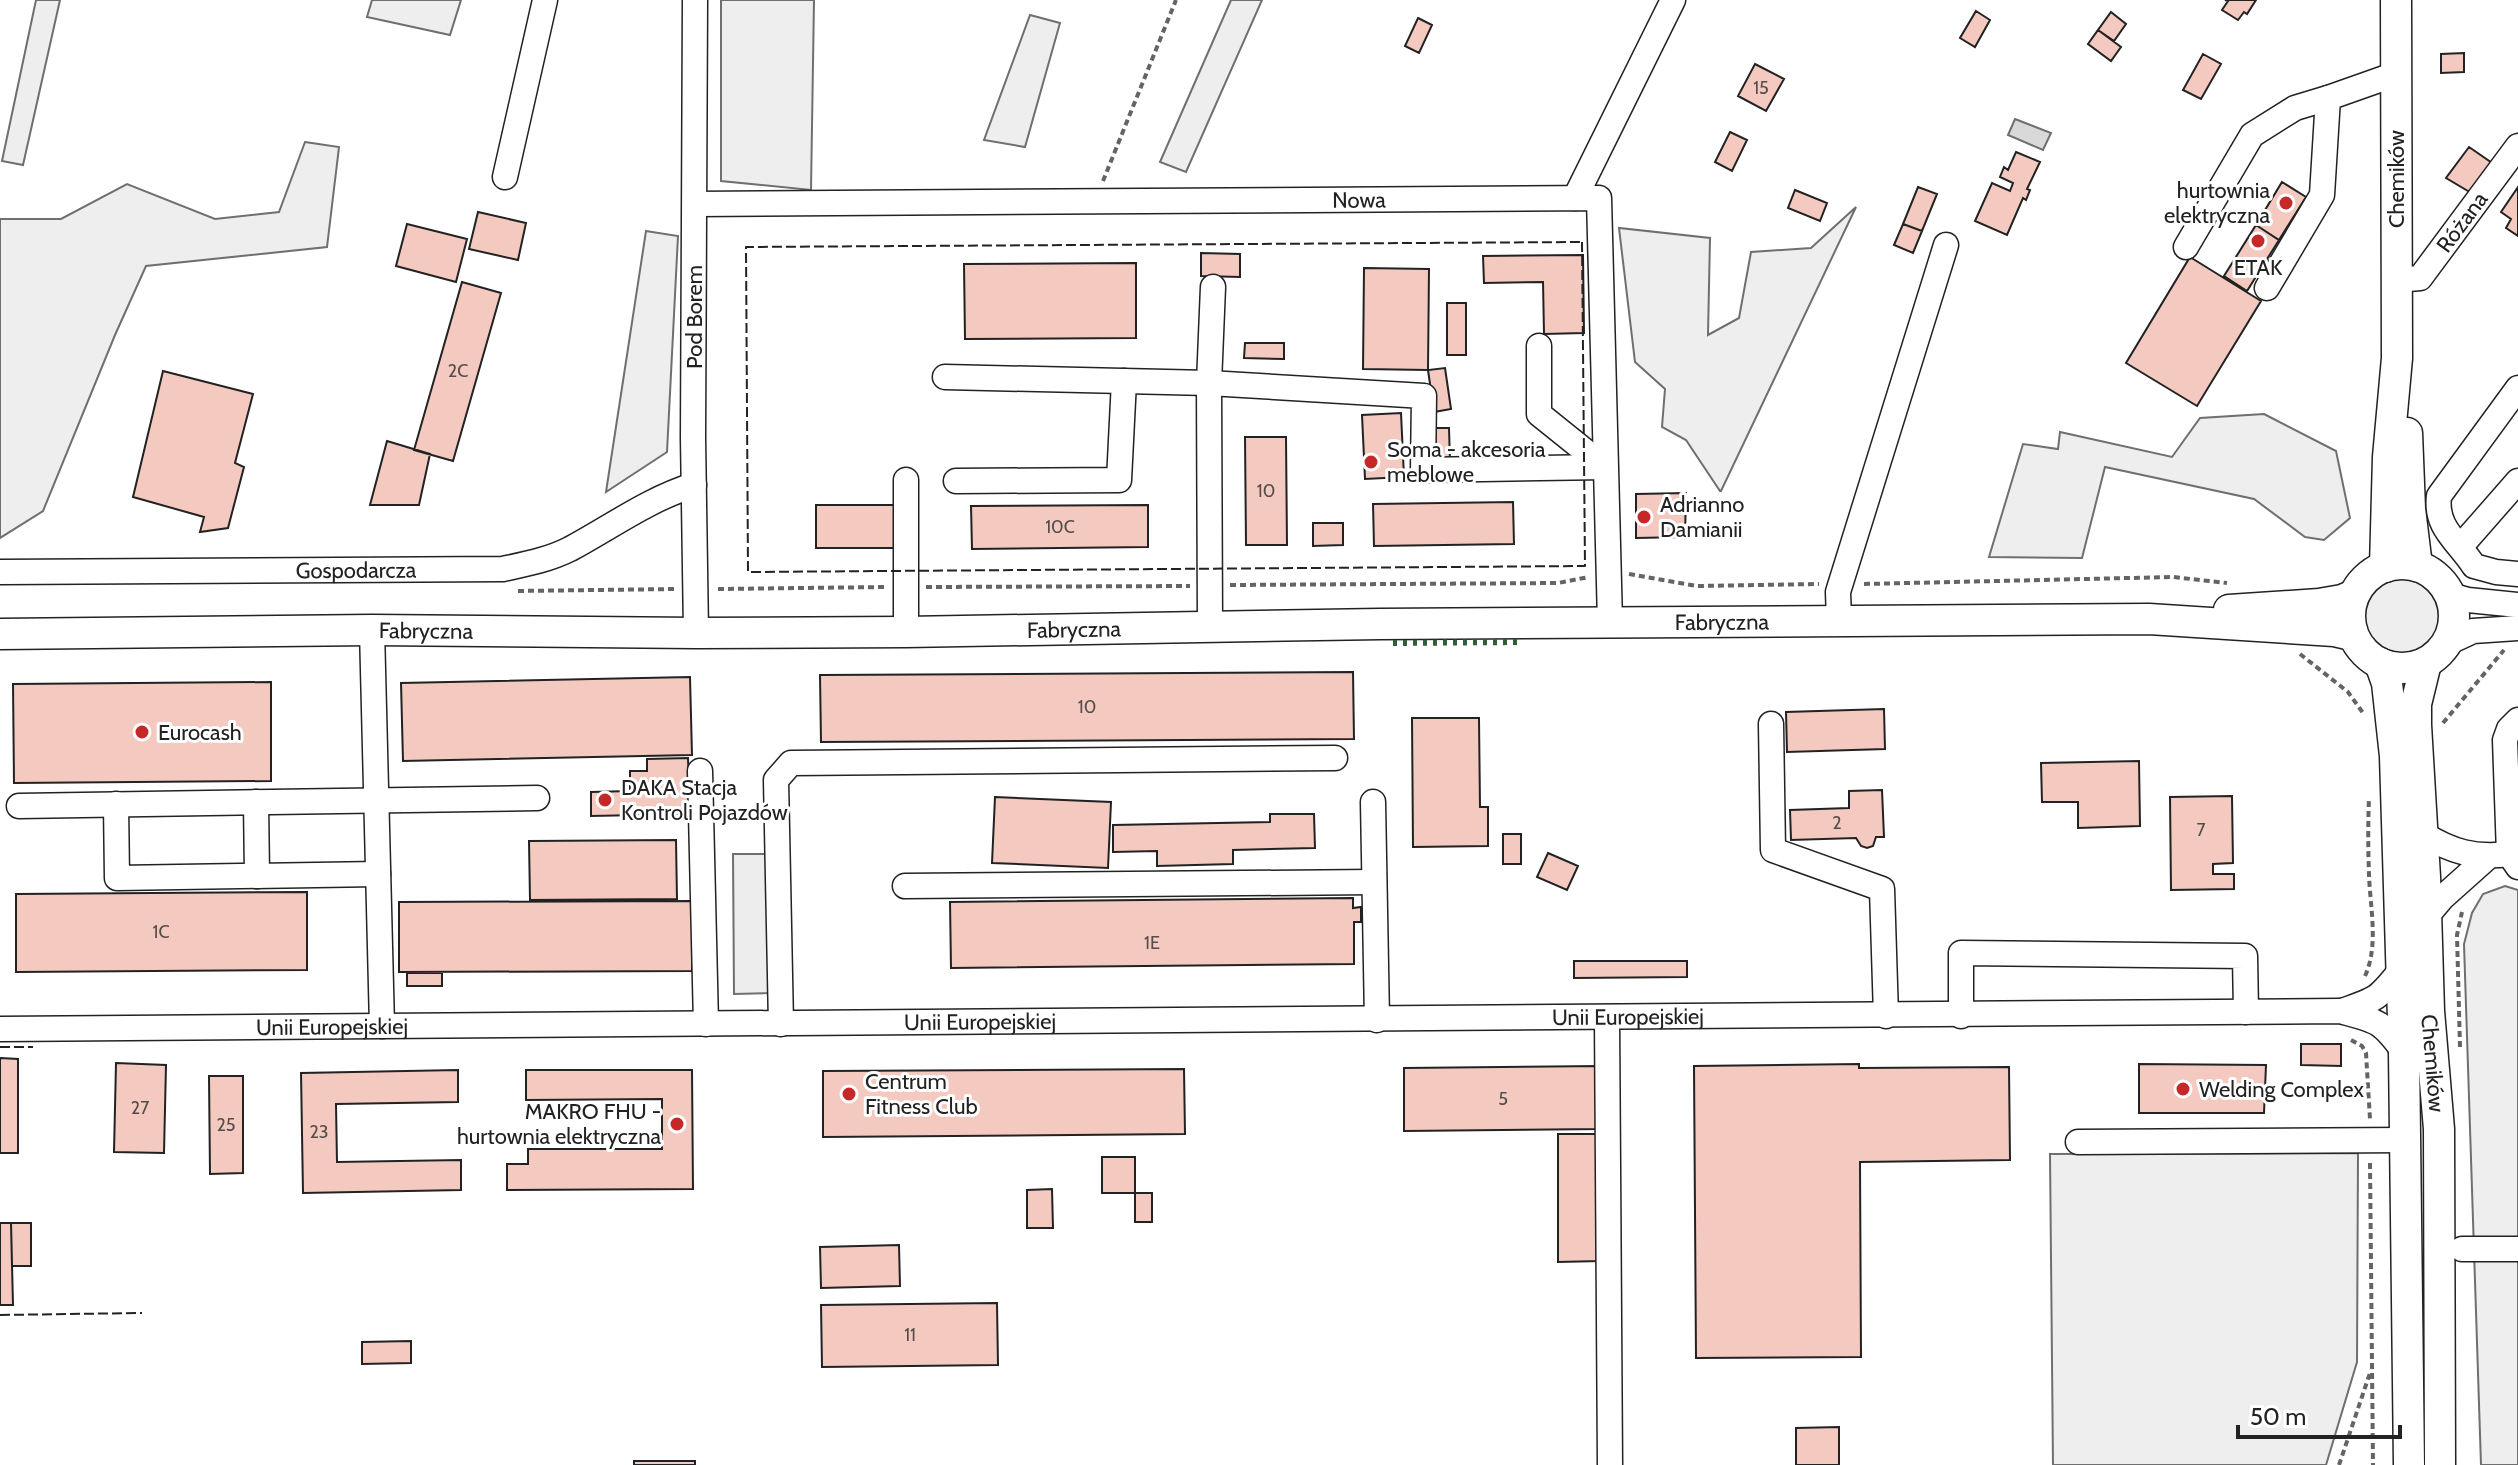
<svg xmlns="http://www.w3.org/2000/svg" width="2518" height="1465" font-family="Cabin,sans-serif">
  <style>
    .green { fill: #eee; stroke: #6f6f6f; stroke-width: 2 }
    .parking { fill: #ededed; stroke: #6f6f6f; stroke-width: 2 }
    .water { fill: #d9d9d9; stroke: #6f6f6f; stroke-width: 2 }
    .building { fill: #f3c9c0; stroke: #222; stroke-width: 2 }
    .lines { fill: none; stroke-linecap: round; stroke-linejoin: round }
    .minor-casing { stroke: #222; stroke-width: 27 }
    .major-casing { stroke: #222; stroke-width: 33 }
    .path { stroke: #646464; stroke-width: 4; stroke-dasharray: 6 4; stroke-linecap: butt }
    .minor { stroke: #fff; stroke-width: 24 }
    .major { stroke: #fff; stroke-width: 30 }
    .hedge { stroke: #2f5e38; stroke-width: 6; stroke-dasharray: 4 6; stroke-linecap: butt }
    .fence { stroke: #222; stroke-width: 2; stroke-dasharray: 10 4; stroke-linecap: butt }
    .poi-dot { fill: #c62828; stroke: #fff; stroke-width: 3 }
    .labels { text-anchor: middle; dominant-baseline: central; stroke-width: 6; stroke-linejoin: round; paint-order: stroke }
    .number-label { font-size: 18px; fill: #564c4a }
    .street-label { font-size: 22px; fill: #222; stroke: #fff }
    .poi-label { font-size: 22px; fill: #222; stroke: #fff; text-anchor: start }
  </style>
  <rect width="100%" height="100%" fill="#fff"/>
  <!-- green -->
  <path class="green" d="M36,0H60L23,165L2,161Z
    M372,0H461L450,35L367,17Z
    M721,0H814L811,190L721,181Z
    M1231,0H1262L1186,172L1160,162Z
    M1030,15L1060,23L1025,147L984,140Z
    M305,142L339,147L327,247L146,266L115,335L43,511L0,538V219H61L127,184L215,219L279,212Z
    M1856,207L1721,491H1720L1686,440L1662,427L1665,389L1635,362L1619,228L1710,238L1708,335L1739,318L1751,252L1811,248Z
    M646,231L678,236L667,452L606,492Z
    M2264,414L2336,451L2350,518L2324,540L2305,537L2254,499L2105,467L2082,558L1989,557L2023,444L2058,449L2060,432L2172,457L2200,418Z
    M2361 616a39 39 0 1 1 78 0a39 39 0 1 1-78 0Z
    M2505,886L2518,890V1465H2481L2464,944L2472,913L2483,894Z
    M2358,1153L2357,1362L2326,1465H2053L2050,1154Z"/>
  <!-- parking -->
  <path class="parking" d="M733,854H770L772,993L734,994Z"/>
  <!-- water -->
  <path class="water" d="M2015,119L2051,133L2043,150L2008,135Z"/>
  <!-- building -->
  <path class="building" d="M2225,0H2256L2247,14L2244,12L2238,20L2222,10L2228,1Z
    M1976,11L1990,20L1975,47L1960,38Z
    M2111,12L2126,24L2114,41L2098,30Z
    M1418,18L1432,25L1419,53L1405,46Z
    M2098,30L2121,47L2111,61L2088,44Z
    M2464,53V72L2441,73V54Z
    M2203,54L2221,64L2201,99L2183,90Z
    M1755,64L1784,79L1766,111L1738,96Z
    M1730,132L1747,140L1732,171L1715,162Z
    M2469,147L2495,165L2473,194L2446,178Z
    M2016,152L2040,162L2027,189L2030,190L2026,200L2023,198L2007,235L1975,221L1992,183L2010,191L2013,183L2000,177L2004,167L2008,170Z
    M2282,182L2306,197L2279,240L2256,225Z
    M1918,187L1937,194L1922,231L1903,224Z
    M2518,187V236L2506,228L2511,219L2501,212Z
    M1795,190L1827,203L1820,221L1788,208Z
    M478,212L526,223L518,260L469,249Z
    M407,224L467,239L456,282L396,266Z
    M1903,224L1922,231L1913,253L1894,245Z
    M2256,225L2279,240L2247,291L2224,276Z
    M1201,253L1240,254V277L1201,276Z
    M1583,255L1584,333L1544,334L1543,282L1484,283L1483,256Z
    M2190,257L2261,301L2197,406L2126,363Z
    M1136,263V338L965,339L964,264Z
    M1364,268L1429,269L1428,370L1363,369Z
    M462,282L501,293L453,461L414,450Z
    M1447,303H1466V355H1447Z
    M1245,343H1284V359L1244,358Z
    M1445,368L1451,409L1434,412L1428,370Z
    M163,371L253,394L235,463L244,467L228,528L200,532L204,517L133,497Z
    M1401,413L1404,477L1365,479L1362,415Z
    M1435,428H1449L1450,461H1436Z
    M1245,437H1286L1287,545H1246Z
    M387,441L430,454L419,505H370Z
    M1686,493L1685,537L1636,538V494Z
    M1513,502L1514,544L1374,546L1373,504Z
    M816,505H897V548H816Z
    M1148,505V547L972,549L971,506Z
    M1313,523H1343V545L1313,546Z
    M1353,672L1354,739L821,742L820,675Z
    M690,677L692,755L403,761L401,683Z
    M271,682V781L14,783L13,684Z
    M1884,709L1885,749L1787,752L1786,712Z
    M1412,718H1479L1480,807H1488V846L1413,847Z
    M688,758L690,814L591,816V792L630,791V771H647V759Z
    M2139,761L2140,826L2078,828V802H2042L2041,763Z
    M1882,790L1884,837H1876L1873,846L1867,848L1861,846L1856,838L1791,840L1790,810L1849,808V791Z
    M2232,796L2233,863L2213,864V874H2234V889L2171,890L2170,797Z
    M995,797L1111,802L1108,868L992,863Z
    M1270,814H1314L1315,848L1233,850V864L1157,866V851L1113,852V825L1270,822Z
    M1503,834H1521V864H1503Z
    M676,840L677,899L530,900L529,841Z
    M1548,853L1578,866L1567,890L1537,877Z
    M307,892V970L16,972V894Z
    M1353,898V908L1361,907V922H1354V964L951,968L950,902Z
    M692,901V971L399,972V902Z
    M1574,961H1687V977L1574,978Z
    M407,973H442V986H407Z
    M2301,1044H2341V1066L2301,1065Z
    M0,1058L18,1059V1153H0Z
    M116,1063L166,1065L164,1153L114,1152Z
    M1859,1064V1068L2009,1067L2010,1160L1860,1162L1861,1357L1696,1358L1694,1066Z
    M2139,1064L2266,1065L2264,1113H2139Z
    M1601,1066L1602,1129L1404,1131V1068Z
    M1184,1069L1185,1134L823,1137V1071Z
    M458,1070V1102L336,1104L337,1162L461,1160V1190L303,1193L301,1073Z
    M526,1070H692L693,1189L507,1190V1164H528V1149H662V1099L526,1100Z
    M209,1076H243V1173L210,1174Z
    M1558,1134H1599L1600,1261L1558,1262Z
    M1102,1157H1135V1193H1102Z
    M1052,1189L1053,1228H1027V1190Z
    M1135,1193H1152V1222H1135Z
    M0,1223H11L13,1305H0Z
    M11,1223H31V1266H12Z
    M899,1245L900,1286L821,1288L820,1247Z
    M997,1303L998,1365L822,1367L821,1305Z
    M411,1341V1363L362,1364V1342Z
    M1839,1427V1465H1796V1428Z
    M634,1461H695V1465H634Z"/>
  <g class="lines">
    <defs>
      <g id="minor">
        <path d="M695,0L693,438L696,633"/>
        <path d="M505,177L545,0"/>
        <path d="M1575,198L1673,0"/>
        <path id="s1" d="M695,204L1599,198L1610,622"/>
        <path d="M2186,247L2252,135L2295,108L2328,98"/>
        <path id="s2" d="M2396,280L2420,278L2518,146"/>
        <path d="M2267,288L2322,195L2328,98L2396,74"/>
        <path d="M1539,346V414L1605,467"/>
        <path d="M945,377L1209,383L1424,396L1423,470L1605,467"/>
        <path d="M2518,388L2439,496C2435,528 2457,540 2474,566L2496,572L2518,574"/>
        <path d="M956,481L1119,480L1124,381"/>
        <path d="M2461,546L2518,481"/>
        <path id="s3" d="M0,572L503,569C526,564 548,560 570,549C611,527 649,499 694,485"/>
        <path d="M2450,595L2468,600L2518,605"/>
        <path d="M1839,620L1838,592L1946,245"/>
        <path d="M1210,627L1209,383L1213,287"/>
        <path d="M372,630L382,1026"/>
        <path d="M906,632V480"/>
        <path d="M2447,643L2473,631L2518,628"/>
        <path d="M2518,720L2509,729L2505,740L2509,854L2518,867"/>
        <path d="M1771,724L1773,850L1882,889L1886,1016"/>
        <path d="M700,771L706,1024"/>
        <path d="M256,802L257,876"/>
        <path d="M1373,802L1377,1020"/>
        <path d="M116,804L117,878L378,874"/>
        <path d="M19,806L537,798"/>
        <path d="M2423,834C2452,852 2474,858 2509,854"/>
        <path d="M905,886L1374,882"/>
        <path d="M2426,917L2442,898L2489,856"/>
        <path d="M2342,1011C2377,999 2378,999 2401,970"/>
        <path d="M1961,1016V953L2245,956L2246,1012"/>
        <path d="M1607,1019L1610,1465"/>
        <path d="M781,1024L776,780L791,763L1335,758"/>
        <path id="s4" d="M0,1029L2340,1011C2377,1021 2381,1020 2404,1052"/>
        <path d="M2078,1142L2405,1140"/>
        <path d="M2462,1249H2518"/>
      </g>
      <g id="major">
        <path d="M2407,433L2410,509L2417,566"/>
        <circle cx="2402" cy="616" r="52"/>
        <path d="M2385,567L2388,457L2397,358L2396,0"/>
        <path d="M2229,610L2319,604L2342,600L2354,595"/>
        <path id="s5" d="M0,634L372,630L696,633L906,632L1380,624L2149,619L2334,631L2351,635"/>
        <path d="M2380,663L2387,683L2395,756L2404,1052L2409,1465"/>
        <path id="s6" d="M2426,663L2416,704V725L2425,877L2429,1011L2439,1129L2440,1465"/>
      </g>
    </defs>
    <!-- minor casing -->
    <use href="#minor" class="minor-casing"/>
    <!-- major casing -->
    <use href="#major" class="major-casing"/>
    <!-- path -->
    <path class="path" d="M1103,181L1176,0
      M1629,574L1697,586L1819,584
      M1864,584L2173,577L2227,583
      M1230,585L1558,583L1589,577
      M926,587L1190,586
      M718,589L886,587
      M518,591L674,589
      M2300,654L2348,692L2363,713
      M2443,723L2504,650
      M2365,976C2379,946 2370,906 2369,875C2368,849 2368,823 2369,798
      M2351,1040L2362,1046L2366,1053L2370,1119
      M2460,1047L2457,935L2462,912
      M2370,1163L2373,1465
      M2339,1465L2371,1370"/>
    <!-- minor -->
    <use href="#minor" class="minor"/>
    <!-- major -->
    <use href="#major" class="major"/>
    <!-- hedge -->
    <path class="hedge" d="M1393,643L1520,642"/>
    <!-- fence -->
    <path class="fence" d="M1582,242L1585,566L748,572L746,247Z
      M0,1047H33
      M0,1315L142,1313"/>
  </g>
  <!-- markers -->
  <g class="poi-dot">
    <circle cx="2286" cy="203" r="8"/>
    <circle cx="2258" cy="241" r="8"/>
    <circle cx="1371" cy="462" r="8"/>
    <circle cx="1644" cy="517" r="8"/>
    <circle cx="142" cy="732" r="8"/>
    <circle cx="605" cy="800" r="8"/>
    <circle cx="2183" cy="1089" r="8"/>
    <circle cx="849" cy="1094" r="8"/>
    <circle cx="677" cy="1124" r="8"/>
  </g>
  <g class="labels">
    <!-- number labels -->
    <g class="number-label">
      <text x="1761" y="88">15</text>
      <text x="458" y="371">2C</text>
      <text x="1266" y="491">10</text>
      <text x="1060" y="527">10C</text>
      <text x="1087" y="707">10</text>
      <text x="1837" y="823">2</text>
      <text x="2201" y="830">7</text>
      <text x="161" y="932">1C</text>
      <text x="1152" y="943">1E</text>
      <text x="1503" y="1099">5</text>
      <text x="140" y="1108">27</text>
      <text x="226" y="1125">25</text>
      <text x="319" y="1132">23</text>
      <text x="910" y="1335">11</text>
    </g>
    <!-- street labels -->
    <g class="street-label">
      <text transform="translate(2396 179) rotate(-90)">Chemików</text>
      <text stroke="none"><textPath href="#s1" startOffset="664">Nowa</textPath></text>
      <text stroke="none"><textPath href="#s2" startOffset="94">Różana</textPath></text>
      <text transform="translate(694 317) rotate(-90)">Pod Borem</text>
      <text stroke="none"><textPath href="#s3" startOffset="356">Gospodarcza</textPath></text>
      <text stroke="none"><textPath href="#s5" startOffset="1722">Fabryczna</textPath></text>
      <text stroke="none"><textPath href="#s5" startOffset="1074">Fabryczna</textPath></text>
      <text stroke="none"><textPath href="#s5" startOffset="426">Fabryczna</textPath></text>
      <text stroke="none"><textPath href="#s4" startOffset="1628">Unii Europejskiej</textPath></text>
      <text stroke="none"><textPath href="#s4" startOffset="980">Unii Europejskiej</textPath></text>
      <text stroke="none"><textPath href="#s4" startOffset="332">Unii Europejskiej</textPath></text>
      <text stroke="none"><textPath href="#s6" startOffset="402">Chemików</textPath></text>
    </g>
    <!-- poi labels -->
    <g class="poi-label">
      <text x="2270" y="190" text-anchor="end">hurtownia<tspan x="2270" dy="25">elektryczna</tspan></text>
      <text x="2258" y="267" text-anchor="middle">ETAK</text>
      <text x="1387" y="449">Soma - akcesoria<tspan x="1387" dy="25">meblowe</tspan></text>
      <text x="1660" y="504">Adrianno<tspan x="1660" dy="25">Damianii</tspan></text>
      <text x="158" y="732">Eurocash</text>
      <text x="621" y="787">DAKA Stacja<tspan x="621" dy="25">Kontroli Pojazdów</tspan></text>
      <text x="865" y="1081">Centrum<tspan x="865" dy="25">Fitness Club</tspan></text>
      <text x="2199" y="1089">Welding Complex</text>
      <text x="661" y="1111" text-anchor="end">MAKRO FHU -<tspan x="661" dy="25">hurtownia elektryczna</tspan></text>
    </g>
  </g>
  <!-- scale -->
  <path d="M2238 1425v12h162v-12" fill="none" stroke="#222222" stroke-width="4"/>
  <text x="2250" y="1425" font-size="24" fill="#222222" stroke="#ffffff" stroke-width="6" paint-order="stroke">50 m</text>
</svg>
